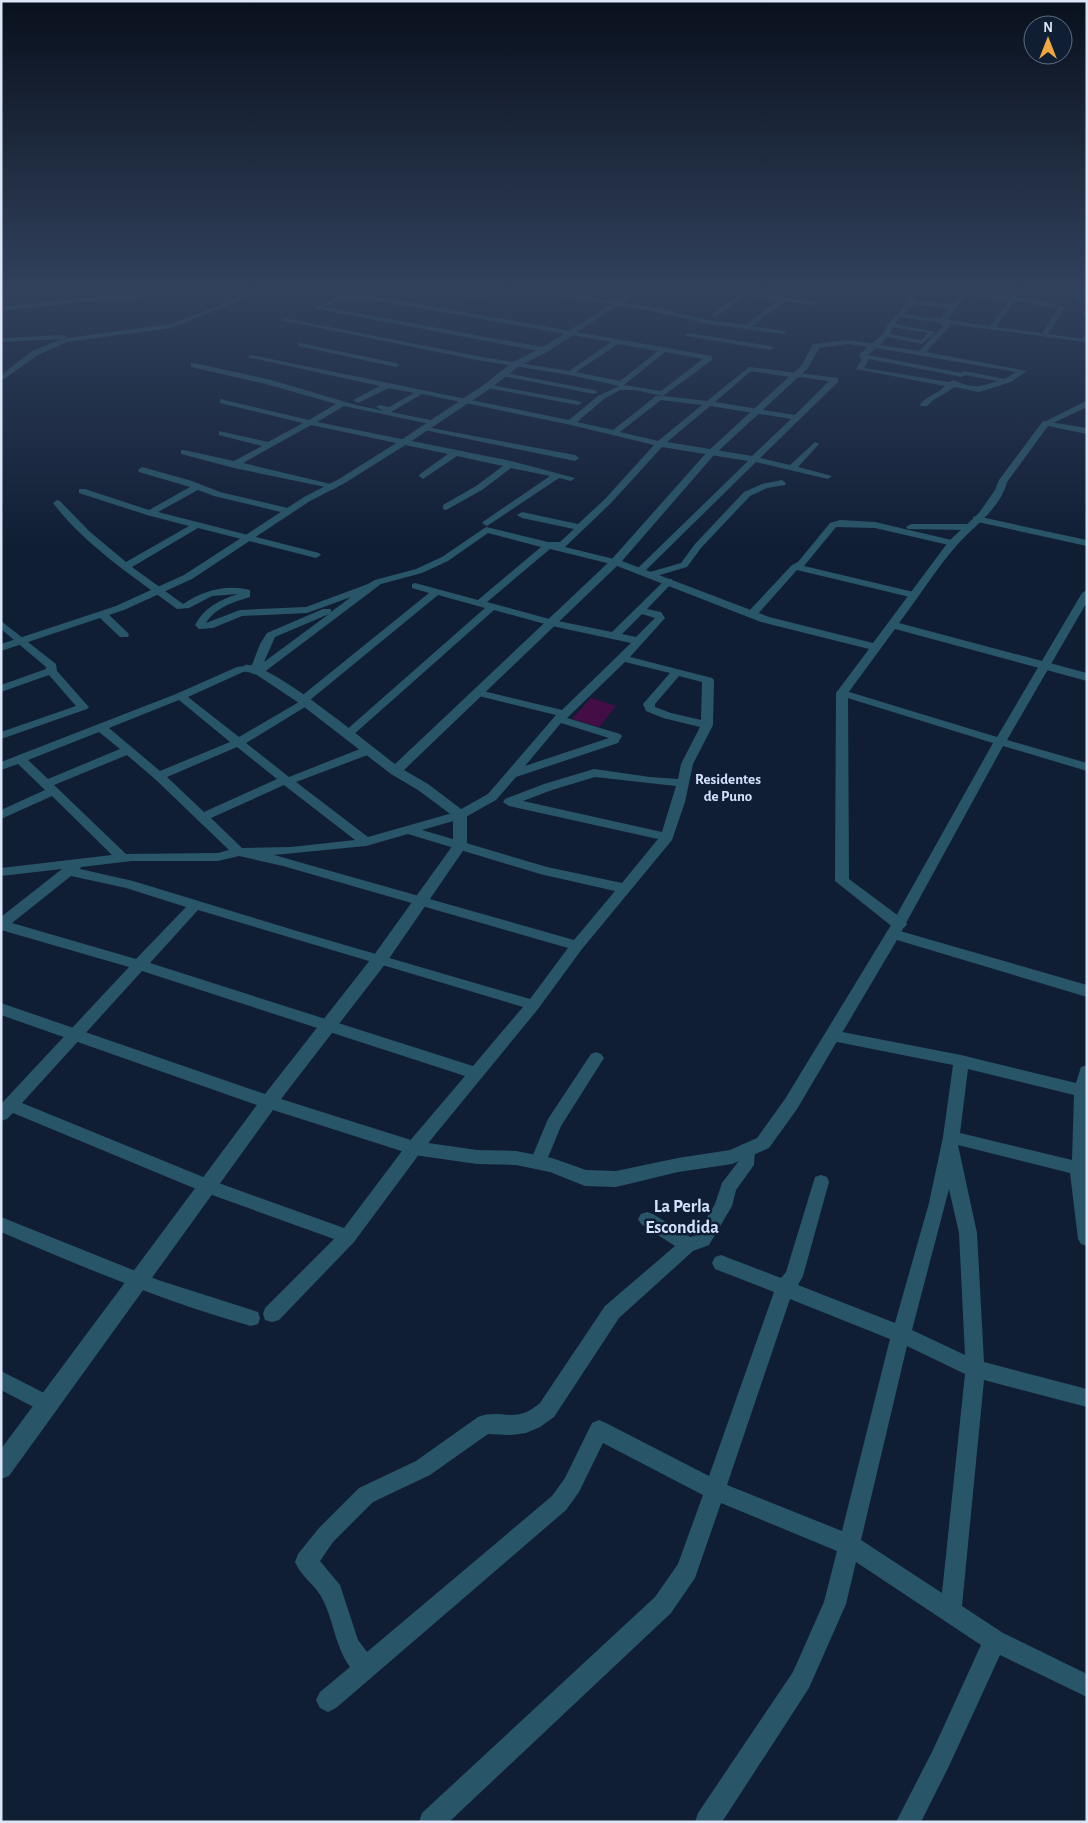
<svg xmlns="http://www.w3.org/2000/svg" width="1088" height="1823" font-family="'Alegreya Sans',sans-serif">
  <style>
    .green { fill: #450d45 }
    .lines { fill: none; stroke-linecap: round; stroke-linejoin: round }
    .minor { fill: #285668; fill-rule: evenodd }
    .tertiary { fill: #285668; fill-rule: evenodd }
    .labels { text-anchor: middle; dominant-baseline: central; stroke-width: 5; stroke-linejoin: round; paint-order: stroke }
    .neighbourhood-label { font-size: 15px; font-weight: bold; fill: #d1e1fa; stroke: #101e34 }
    .near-neighbourhood-label { font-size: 18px; font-weight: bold; fill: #d1e1fa; stroke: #101e34 }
  </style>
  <rect width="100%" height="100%" fill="#101e34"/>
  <!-- green -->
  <path class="green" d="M591,698L616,706L599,727L572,719Z"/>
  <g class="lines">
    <!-- minor -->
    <path class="minor" d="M148,292H159L131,299L99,300L1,311V307L99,296L131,295Z
      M246,292L251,293L248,297L171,328L67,342L38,355L1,381V375L32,351L62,339L1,342V338L64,335L67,338L170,324L229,302L244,295Z
      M449,292L479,295L486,292H494L480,299Z
      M538,292H551L652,307L708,320L746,325L778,300L746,295L716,316L711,315L740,293L739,292H754L816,303L813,305L785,301L752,326L785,331V333L783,334L708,324L652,311Z
      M913,292H919L914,300L952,304L960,294L953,292L1011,297L1015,292H1021L1017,297L1039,300L1065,307L1048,334L1082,339L1087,334V342L949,324V327L926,352L1027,371L1011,382L979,392L954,387C945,395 935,397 927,406H921L920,404C928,395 938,394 945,386L856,369L862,359L859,356L860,354L883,334L888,324L902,309ZM966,295L1009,300L990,326L947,320ZM1015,301L1058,308L1042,333L996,327ZM912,304L949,308L940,319L905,314ZM901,317L940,323L943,326L919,351L880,345L887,337L922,344L936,332L895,324ZM892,327L928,333L921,340L890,334ZM876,348L1016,372L1005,379L964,371L961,373L868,355ZM869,359L962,377L965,375L997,381C979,388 970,388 954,380L949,382L864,368Z
      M1074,292H1084L1085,293L1079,301L1076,299L1078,294Z
      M343,295H369L712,356V360L663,396L707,401L749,367L838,378V382L760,458L790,465L815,442L819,444L798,467L832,476L828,479L756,462L644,572L641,573L636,570L638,568L748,461L662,447L611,503L565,547L618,560V564L615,565L550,549L487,602L553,620L612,632L666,579H672V583L647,609L661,612L665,618L630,657L712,678L714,680L713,725L693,764L685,802L672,840L582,949L538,1009L420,1153L354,1242L279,1320L272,1322L265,1320L263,1314L265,1308L334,1239L201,1191L13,1113L7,1119L1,1121V1104L129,967L1,930V917L62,869L1,876V868L112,855L52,796L1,819V810L45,790L18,764L1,770V762L176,694L237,667L252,665L260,644L267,633L323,609H331V612L351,597L307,613L242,616L213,628L199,629L195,625C204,608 219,600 238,594L212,596L189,608L177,609C134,577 86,546 53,503L57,500L60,501L89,531L126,562L189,526L147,515L79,493V489H85L149,510L190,487L139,472L138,470L142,467L192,481L220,492L292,509L293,511L289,514L214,496L198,490L158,512L319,553L321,555L316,558L198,528L132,567L183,604C203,591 225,584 250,590V597C233,602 215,608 206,623L240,610L306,607L368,584L375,580L416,569L442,557L486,527L548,542H560L574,529L522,518L517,515L522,512L578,524L605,499L654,445L571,425L422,394L391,412L435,421V425L344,406L317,422L511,461L575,478L571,481L559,478L487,526L482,523L484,521L550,476L511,468L482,490L446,510L443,509V505L476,486L503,466L457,456L423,479L419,476L420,474L448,454L311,425L243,463L335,485V489L234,468L181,454V450H184L234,461L262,446L219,435V431L268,442L303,423L220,403V399L309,420L336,404L266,384L191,367V363H194L271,380L356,405L384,411L376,407L380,405L389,407L414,393L389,388L358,403L354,401L355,399L380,386L247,357L251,355L569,420L598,396L619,386L570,375L477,360L281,320L284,318L477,356L569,371L611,342L369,299H344L323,307L547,348V352H544L313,308ZM618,344L658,351L620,381L576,372ZM665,352L703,359L661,391L624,385ZM751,371L796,378L799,377L829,381L795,415L715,402ZM620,390H635L662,396H656L613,430L577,422L604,399ZM661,400L702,405L658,441L620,432ZM710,406L791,419L752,456L667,442ZM488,533L541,547L478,600L415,583L412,584V588L429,593L299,698V702L239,737L188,697L243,672L252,671L259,674L263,673L381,584L422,573L448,561ZM438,595L485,608L344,732L342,734L344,736H352L494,610L552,626L631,643L562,710L479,690L475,691L473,693L475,695L556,715L488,794L456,812L368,837L296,782L373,753L375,750L373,747H365L289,777L246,743L310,704L312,702L310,700ZM329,614L264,662L275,637ZM642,614L655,618L636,637L622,634ZM625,662L670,673L643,704L646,711L663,718L700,727L681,764L678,779L650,777L594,769L544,784L505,799L503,802L509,806L658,839L622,883L547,867L422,830L464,818L496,800L516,777L618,743L622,736L620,734L567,718ZM679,676L702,682L701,720L671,713L655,707V704ZM179,700L230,742L160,771L109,728ZM561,723L609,738L525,766ZM99,732L120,749L48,779L28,760ZM237,747L277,779L204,812L167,777ZM127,755L155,779L229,850L218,853L126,854L54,785ZM595,777L676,786L662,832L523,801L552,790ZM284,785L355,840L291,847L242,848L211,818ZM408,834L540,874L615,891L574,940L274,855L366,846ZM239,856L283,866L568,948L530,999L297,931L133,881L80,869L81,867L132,861H218ZM71,876L126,888L186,907L136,959L12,923ZM198,910L523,1007L473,1066L150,963ZM142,971L465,1076L408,1143L344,1228L213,1181L22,1103Z
      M1085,311H1087V316L1082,313Z
      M688,333L770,346L774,348L770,350L686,336L685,335Z
      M300,343L396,363L400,365L396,367L298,346V344Z
      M500,372L594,390L598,392L594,394L503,376H500Z
      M485,384L578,401L582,403L578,405L488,388L484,386Z
      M1084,402H1087V407L1049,425L1042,423Z
      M421,426L575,455L579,458L575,461L424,430L420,428Z
      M782,480L786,483L785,485L767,488L750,496L701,548L687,567L653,577L650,576V572L681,563L695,544L744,492L762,484Z
      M976,516L1087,540V546L973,521V517Z
      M840,520L875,522L956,541L958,543L953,546L875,528L836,527L804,566L918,593V597L914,598L797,570L756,616H748V612L792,565L798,562L830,523Z
      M911,524H968L973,527L968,530L908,529L906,527Z
      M1087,590V602L1007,740L1087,763V771L1003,746L900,934L898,937H888L886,934L993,743L838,695L836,693L838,691H846L997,737L1082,593Z
      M102,611L106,612L128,633L129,635L128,637H120L98,616L97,614Z
      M1,621L56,664L57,671L87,705L89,707L87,709L1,739V732L76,706L49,675L1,692V685L46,669V667L1,629Z
      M832,1030L961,1055L1076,1083L1081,1067L1087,1065V1246L1081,1244L1078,1239L1070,1173L958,1145L977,1233L984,1362L1087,1389V1407L984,1380L962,1606L1003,1633L1087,1674V1697L1000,1655L949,1766L921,1822H896L933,1750L981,1645L856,1562L846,1604L809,1688L722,1822H695L698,1813L793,1672L824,1602L837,1551L721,1503L695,1578L671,1613L449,1822H419L422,1813L655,1597L678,1564L703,1495L603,1443L579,1492L566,1510L336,1708L328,1712L320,1708L316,1700L320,1692L350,1667C335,1646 334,1622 323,1600C317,1586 301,1577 295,1562L298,1554L319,1528L359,1488L416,1461L478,1417C502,1408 515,1425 540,1403L605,1306L675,1246L641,1224L638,1219L641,1214L647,1212L653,1214L690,1237L697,1235L715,1204L722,1183L738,1162L741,1145L747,1143L753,1145L755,1150L754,1165L736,1190L732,1206L709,1245L693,1251L619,1318L554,1417L540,1427L526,1433L511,1435L488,1434L430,1475L373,1502L333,1542L320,1561L340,1585L358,1640L367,1652L552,1496L565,1478L592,1423L599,1420L606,1423L709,1476L774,1292L715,1269L712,1263L715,1257L721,1255L781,1278L786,1272L815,1177L821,1175L827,1177L829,1182L803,1276L798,1285L895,1323L929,1203L943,1137L953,1065L827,1040L824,1036L827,1032ZM968,1069L1074,1095L1072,1160L960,1133ZM949,1189L959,1233L965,1355L912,1330ZM790,1299L890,1339L842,1531L727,1485ZM907,1346L965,1374L942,1593L861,1540Z
      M596,1052L601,1054L604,1058L561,1126L544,1167L538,1169L532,1167L530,1162L548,1119L591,1054Z
      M1,1217L158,1280L258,1312L260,1318L258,1324L251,1326C165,1302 83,1267 1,1232Z
      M1,1371L54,1398L57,1405L54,1412L47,1414L1,1390Z"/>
    <!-- tertiary -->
    <path class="tertiary" d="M631,292H638L547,352L519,366L491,388L407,444L345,483L310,501L192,579L124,610L1,651V644L116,606L184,575L304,497L339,479L401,440L485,384L513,362L541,348Z
      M847,340L876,344L880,346L876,348L847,344L819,348L808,368L714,455L622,561L769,617L873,643L949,541L979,513L995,490L999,480L1043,421L1087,428V434L1048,426L1007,482C1000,509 974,526 957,545C936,569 918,598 899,623L1087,673V681L895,629L848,693L849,879L904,920L907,924L904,928L899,929L894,928L835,881L836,693L869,649L761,622L617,566L404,770L428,784L465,812L467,815V845L386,963L281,1099L414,1141L477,1150L516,1151L552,1158L586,1170L616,1171L678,1158L730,1150L757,1138L785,1099L888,930L893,929L1087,985V997L897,940L797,1109L769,1148L732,1164L678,1172L616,1187L585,1186L550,1172L516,1165L477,1164L414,1155L273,1110L9,1476L1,1479V1449L257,1105L1,1015V1003L265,1094L374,955L453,845V816L418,790L391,774L299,703L257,675L245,671L243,668L245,665C268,660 372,747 395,764L611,560L708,451L802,365L813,344Z"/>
  </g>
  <!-- sky -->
  <linearGradient id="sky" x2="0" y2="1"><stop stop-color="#09101d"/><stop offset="0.53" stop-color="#31415c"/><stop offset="1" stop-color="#31415c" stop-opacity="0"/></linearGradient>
  <rect width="1088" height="547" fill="url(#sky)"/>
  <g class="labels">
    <!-- neighbourhood labels -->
    <g class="neighbourhood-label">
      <text x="728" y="779">Residentes<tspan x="728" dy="17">de Puno</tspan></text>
    </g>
    <!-- near-neighbourhood labels -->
    <g class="near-neighbourhood-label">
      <text x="682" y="1207">La Perla<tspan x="682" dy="21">Escondida</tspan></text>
    </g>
  </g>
  <!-- border -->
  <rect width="1088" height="1823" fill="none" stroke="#dce6f6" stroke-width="5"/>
  <!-- north arrow -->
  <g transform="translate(1048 40)"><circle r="24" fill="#101e34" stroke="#626e82"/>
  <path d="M0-4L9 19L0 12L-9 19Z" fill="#f1a63f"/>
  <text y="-8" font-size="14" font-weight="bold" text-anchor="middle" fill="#dce6f6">N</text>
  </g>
</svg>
